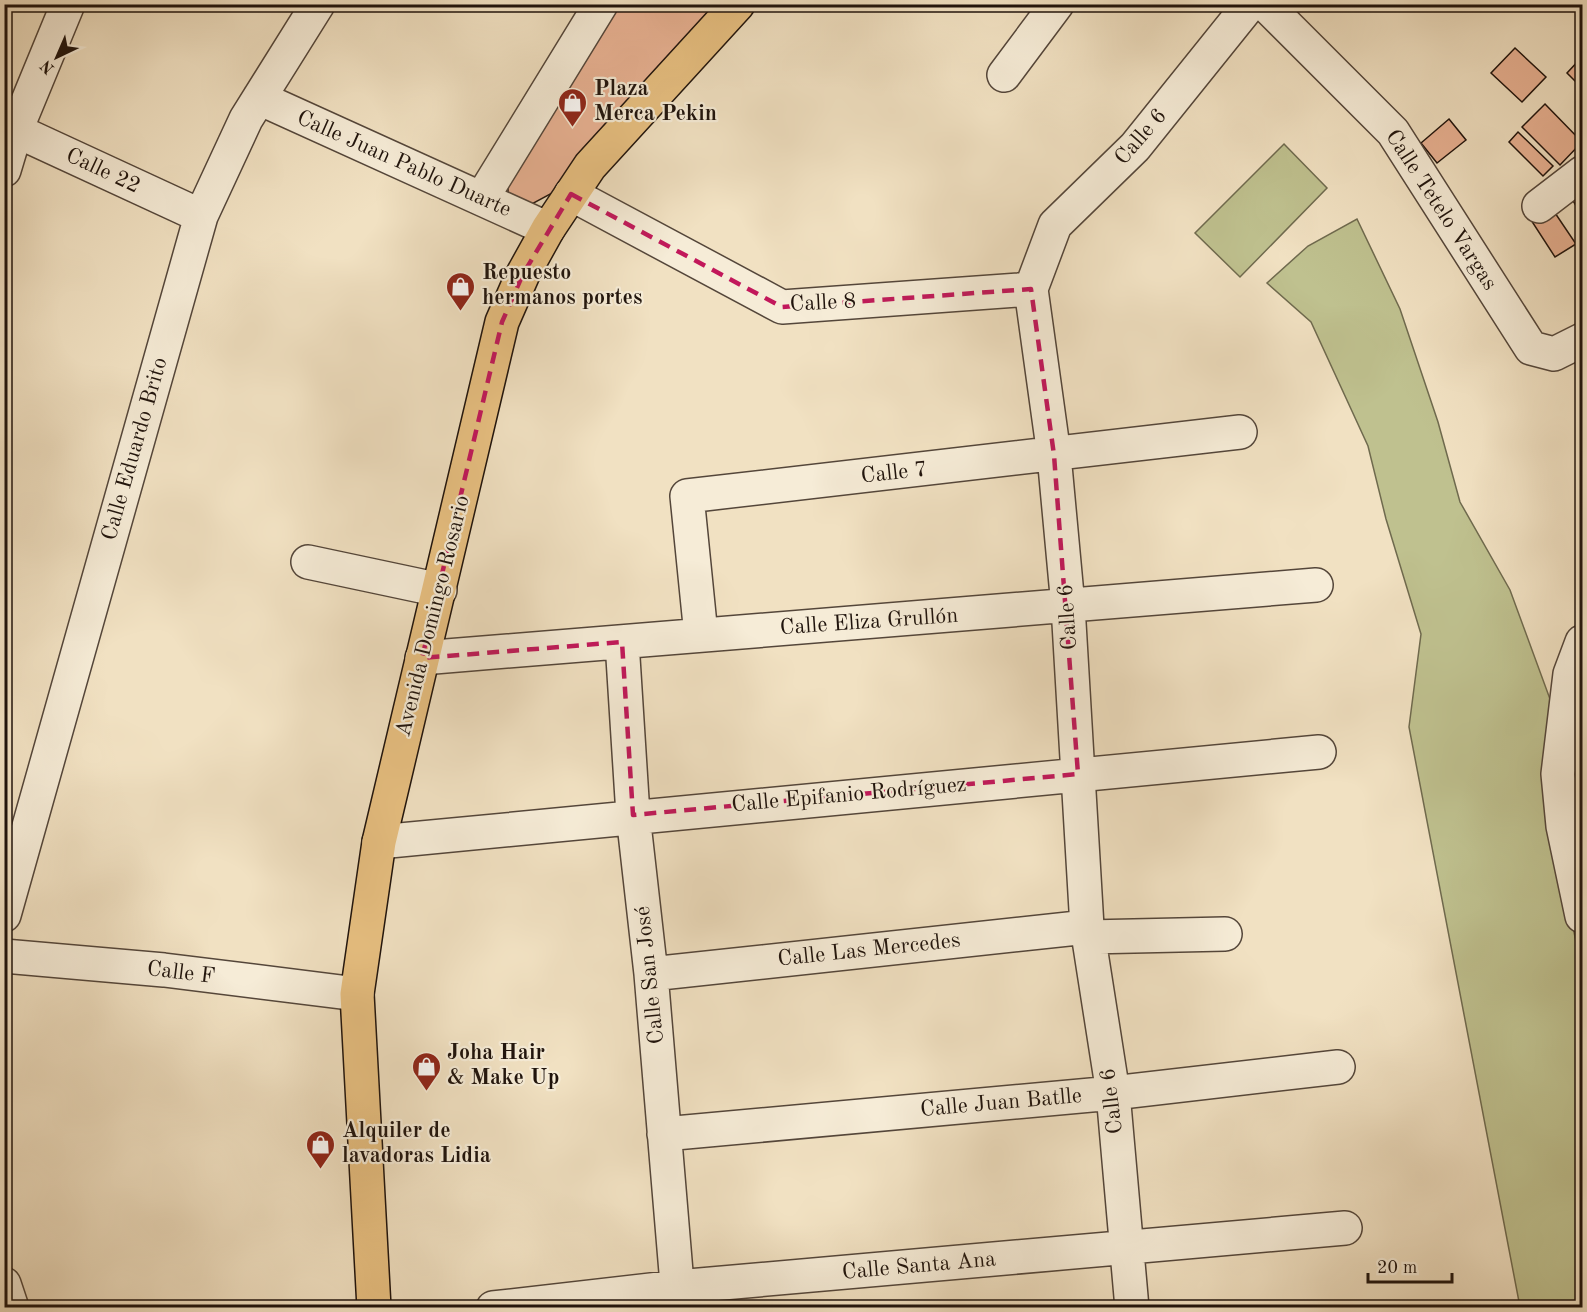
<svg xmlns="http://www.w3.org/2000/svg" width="1587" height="1312" font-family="'Old Standard TT',serif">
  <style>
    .green { fill: #bfc18f; stroke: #6f6a4e; stroke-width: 1.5 }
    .building { fill: #e9b293; stroke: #1f130c; stroke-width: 1.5 }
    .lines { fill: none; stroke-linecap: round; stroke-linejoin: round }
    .minor-casing { stroke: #54463a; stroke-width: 36 }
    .major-casing { stroke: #1f130c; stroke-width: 36 }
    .minor { stroke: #f6ecd7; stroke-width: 33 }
    .major { stroke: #e8c081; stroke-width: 33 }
    .marked { fill: none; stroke: #c2185b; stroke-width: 4.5; stroke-dasharray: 12 8; stroke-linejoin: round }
    .labels { text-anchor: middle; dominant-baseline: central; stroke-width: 4.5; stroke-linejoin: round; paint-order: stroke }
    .poi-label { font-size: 22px; font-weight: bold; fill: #1f130c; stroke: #f6ecd7; text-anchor: start }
    .street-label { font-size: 22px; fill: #1f130c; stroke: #f6ecd7 }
  </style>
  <rect width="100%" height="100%" fill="#f1e1c2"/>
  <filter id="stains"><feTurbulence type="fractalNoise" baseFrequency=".00333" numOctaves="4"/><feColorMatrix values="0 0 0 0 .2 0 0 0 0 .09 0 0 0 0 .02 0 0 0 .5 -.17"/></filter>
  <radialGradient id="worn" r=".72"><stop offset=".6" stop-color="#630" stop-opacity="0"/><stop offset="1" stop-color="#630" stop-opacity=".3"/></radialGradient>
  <!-- green -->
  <path class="green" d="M1284,144L1327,188L1240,277L1195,233Z
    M1357,219L1400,309L1438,422L1460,502L1510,590L1550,699L1545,787L1582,972V1307H1520L1409,727L1421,634L1386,519L1368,446L1311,322L1267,283L1308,246Z"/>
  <!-- building -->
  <path class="building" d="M615,4H717L556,191L530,205L508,194V176Z
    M1515,48L1546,77L1522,102L1491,73Z
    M1582,57V88L1567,73Z
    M1545,104L1582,142L1560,165L1522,127Z
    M1449,119L1466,140L1437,163L1421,143Z
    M1518,132L1553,166L1543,176L1509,142Z
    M1582,188V217L1570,195Z
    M1551,207L1576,244L1555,257L1531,220Z"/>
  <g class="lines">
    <defs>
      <path id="minor" d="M1265,4L1393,132L1531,348L1554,354L1582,340
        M1004,75L1057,4
        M259,98L548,229
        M4,125L201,216
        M4,170L16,130L68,4
        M571,194L782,307L1031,289
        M482,198L601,4
        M1539,206L1582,173
        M308,562L440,590
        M701,635L687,496L1240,432
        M622,642L633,815L651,974L679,1308
        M1582,642L1570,674L1558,774L1563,826L1582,916
        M422,658L1316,585
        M379,842L1319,752
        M4,915L201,216L246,119L318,4
        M1088,937L1225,934
        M4,956L164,970L357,994
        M651,974L1087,927
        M664,1134L1113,1093L1338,1067
        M4,1284L12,1308
        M493,1308L677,1287L1345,1228
        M1132,1308L1113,1093L1087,927L1068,606L1054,455L1031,289L1055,225L1135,147L1250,4"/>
      <path id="major" d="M374,1308L357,994L379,842L502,322L523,274L548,229L590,166L738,4"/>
    </defs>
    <!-- minor casing -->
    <use href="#minor" class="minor-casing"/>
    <!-- major casing -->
    <use href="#major" class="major-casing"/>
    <!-- minor -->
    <use href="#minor" class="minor"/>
    <!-- major -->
    <use href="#major" class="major"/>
  </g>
  <!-- marked area -->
  <path class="marked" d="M571,194L782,307L1031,289L1054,455L1078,774L633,815L622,642L422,658L502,322L523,274Z"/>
  <!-- icons -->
  <defs>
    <symbol id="shop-pin" viewBox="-11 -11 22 30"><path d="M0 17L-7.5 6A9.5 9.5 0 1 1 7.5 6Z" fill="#8f2418" stroke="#f6ecd7"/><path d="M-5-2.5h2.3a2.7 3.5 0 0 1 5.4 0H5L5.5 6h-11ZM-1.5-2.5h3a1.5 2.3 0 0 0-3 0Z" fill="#fff"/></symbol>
  </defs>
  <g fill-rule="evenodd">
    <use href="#shop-pin" x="556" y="86" width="33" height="45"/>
    <use href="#shop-pin" x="444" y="270" width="33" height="45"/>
    <use href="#shop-pin" x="410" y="1050" width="33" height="45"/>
    <use href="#shop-pin" x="304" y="1128" width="33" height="45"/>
  </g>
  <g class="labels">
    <!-- poi labels -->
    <g class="poi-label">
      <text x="594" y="89">Plaza<tspan x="594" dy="25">Merca Pekin</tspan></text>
      <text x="482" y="273">Repuesto<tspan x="482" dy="25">hermanos portes</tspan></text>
      <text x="447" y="1053">Joha Hair<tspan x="447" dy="25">&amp; Make Up</tspan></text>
      <text x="342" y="1131">Alquiler de<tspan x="342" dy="25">lavadoras Lidia</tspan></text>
    </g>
    <!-- street labels -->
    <g class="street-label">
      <text transform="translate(1141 137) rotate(-49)">Calle 6</text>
      <text transform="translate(404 164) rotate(24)">Calle Juan Pablo Duarte</text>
      <text transform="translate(103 171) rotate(25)">Calle 22</text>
      <text transform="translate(1441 210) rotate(57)">Calle Tetelo Vargas</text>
      <text transform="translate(823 303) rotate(-3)">Calle 8</text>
      <text transform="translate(135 449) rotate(-74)">Calle Eduardo Brito</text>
      <text transform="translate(894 473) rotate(-6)">Calle 7</text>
      <text transform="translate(433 616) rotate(-76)">Avenida Domingo Rosario</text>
      <text transform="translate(1068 617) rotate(-94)">Calle 6</text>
      <text transform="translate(869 622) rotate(-4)">Calle Eliza Grullón</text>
      <text transform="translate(849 795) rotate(-5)">Calle Epifanio Rodríguez</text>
      <text transform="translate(869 950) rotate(-6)">Calle Las Mercedes</text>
      <text transform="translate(181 973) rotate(7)">Calle F</text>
      <text transform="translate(650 975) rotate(-96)">Calle San José</text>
      <text transform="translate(1112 1101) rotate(-97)">Calle 6</text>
      <text transform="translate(1001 1103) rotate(-5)">Calle Juan Batlle</text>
      <text transform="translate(919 1266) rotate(-5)">Calle Santa Ana</text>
    </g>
  </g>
  <!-- margin -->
  <rect width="1587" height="1312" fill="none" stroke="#f1e1c2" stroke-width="24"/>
  <rect x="6" y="6" width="1575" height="1300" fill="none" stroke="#1f130c" stroke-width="3"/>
  <rect x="12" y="12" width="1563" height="1288" fill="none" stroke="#1f130c" stroke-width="1.5"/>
  <!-- north arrow -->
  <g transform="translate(57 57) rotate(224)" stroke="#f6ecd7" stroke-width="4.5" paint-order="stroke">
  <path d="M0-4.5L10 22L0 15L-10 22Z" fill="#1f130c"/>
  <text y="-9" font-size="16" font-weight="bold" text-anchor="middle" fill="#1f130c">N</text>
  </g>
  <!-- scale -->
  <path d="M1368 1273v9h84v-9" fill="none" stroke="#1f130c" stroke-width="3"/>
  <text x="1377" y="1273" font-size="18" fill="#1f130c" stroke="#f6ecd7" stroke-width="4.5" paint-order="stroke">20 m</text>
  <rect width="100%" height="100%" filter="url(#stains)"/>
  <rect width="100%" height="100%" fill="url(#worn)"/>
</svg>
